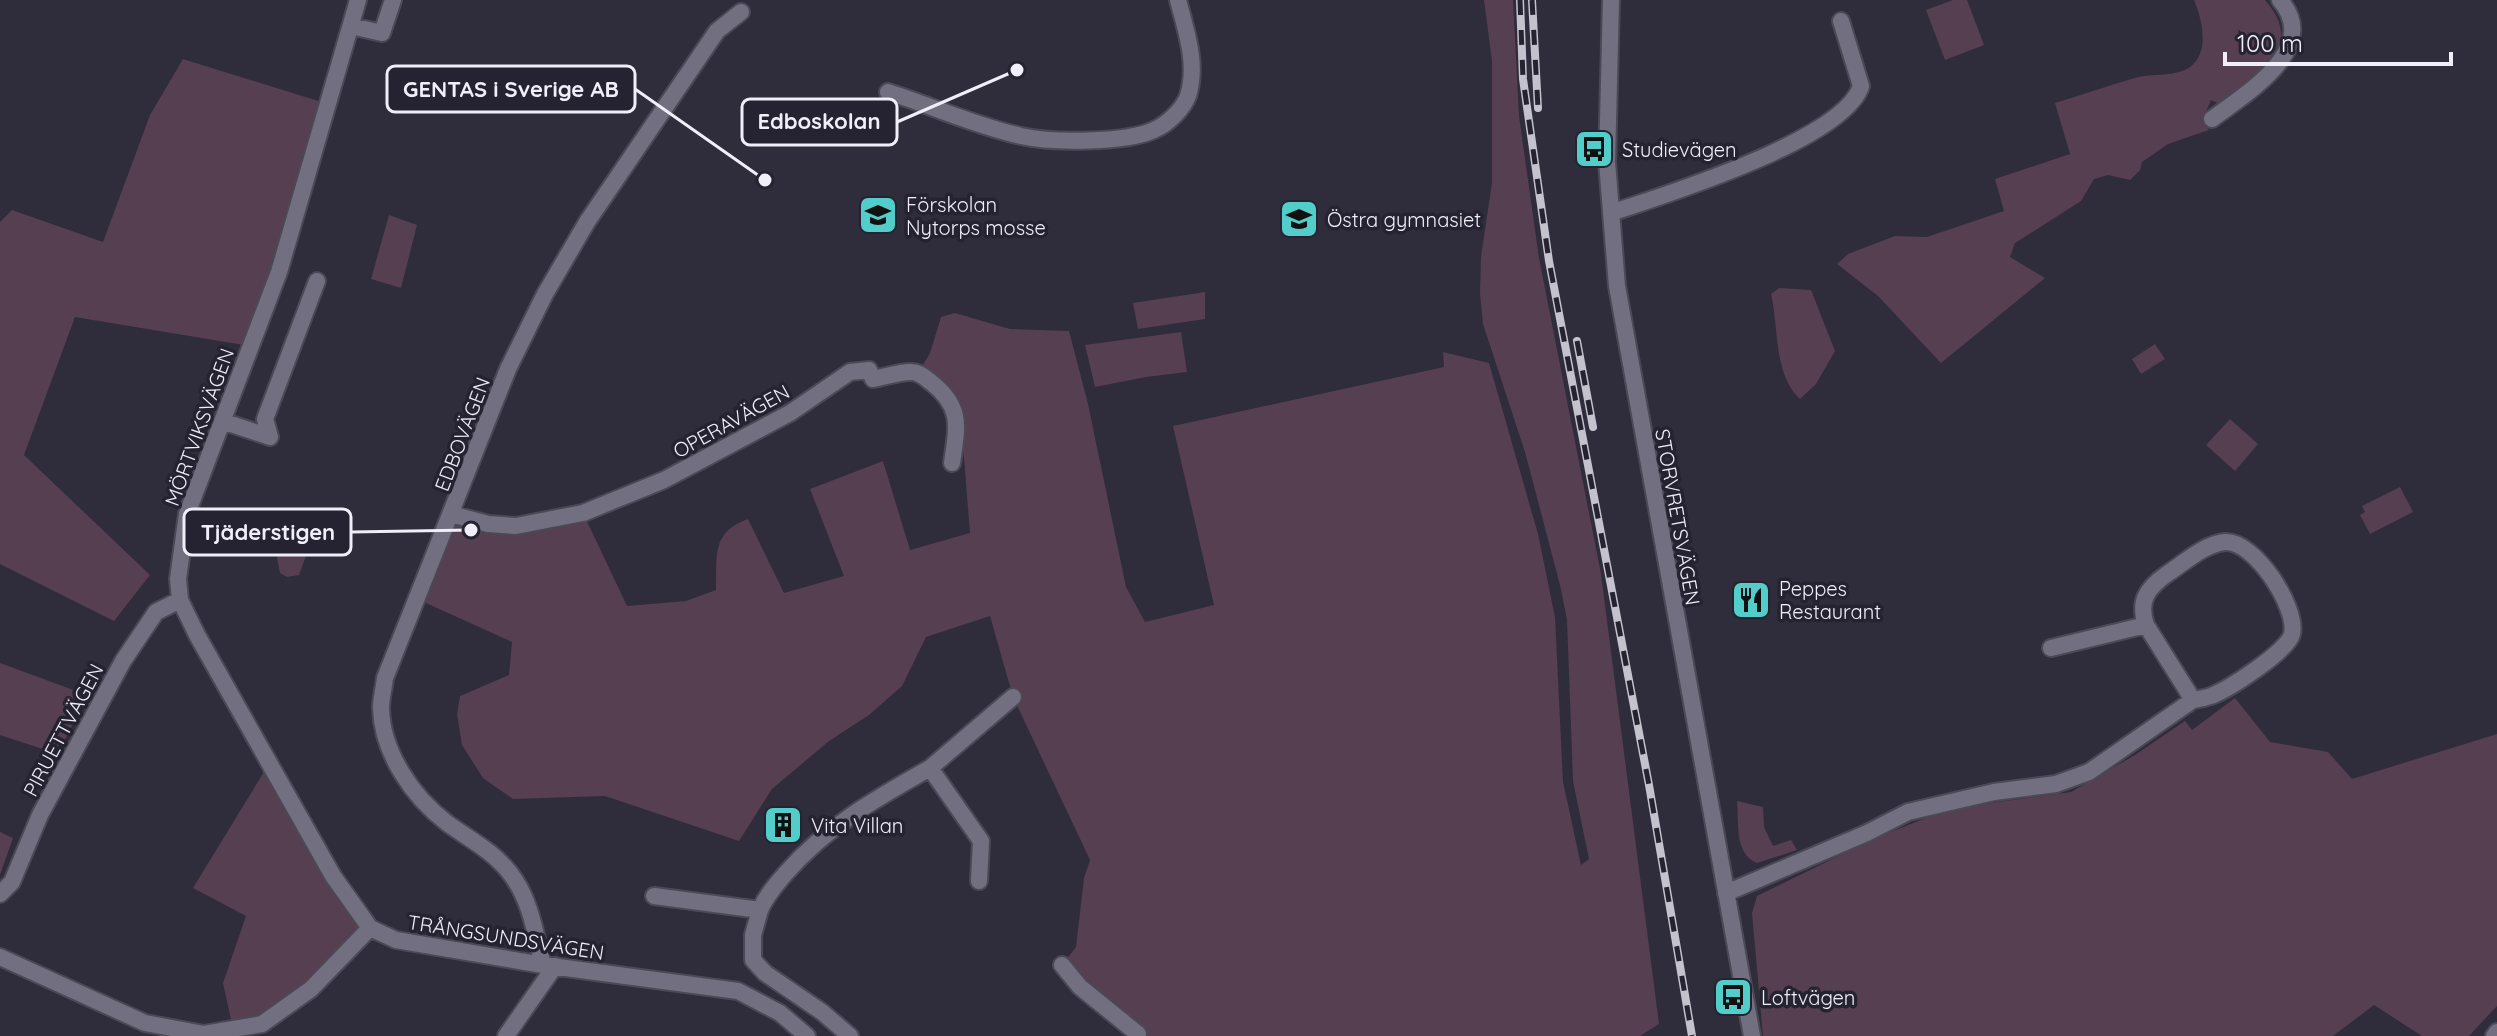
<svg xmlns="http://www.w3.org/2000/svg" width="2497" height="1036" font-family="Quicksand,sans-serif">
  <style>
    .green { fill: #563f51 }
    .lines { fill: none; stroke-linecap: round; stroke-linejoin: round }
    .minor-casing { stroke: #4b4955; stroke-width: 20 }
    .minor { stroke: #726f80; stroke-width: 16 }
    .rail-casing { stroke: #c4c2cd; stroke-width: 8 }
    .rail { stroke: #252331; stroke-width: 5; stroke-dasharray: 15; stroke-linecap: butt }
    .labels { text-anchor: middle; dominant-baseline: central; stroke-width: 7; stroke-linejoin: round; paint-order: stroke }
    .poi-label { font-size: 20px; fill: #f0eef8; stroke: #252331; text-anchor: start }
    .street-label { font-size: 20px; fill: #f0eef8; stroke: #252331 }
    .leader { fill: none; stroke: #f0eef8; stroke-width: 3 }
    .callout-dot { fill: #f0eef8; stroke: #252331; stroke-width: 3 }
    .callout { fill: #252331; stroke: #f0eef8; stroke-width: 3 }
    .callout-label { font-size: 22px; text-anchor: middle; font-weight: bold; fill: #f0eef8 }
  </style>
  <rect width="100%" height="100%" fill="#2f2c3b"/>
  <!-- green -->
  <path class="green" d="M1484,0H1513L1519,116L1539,258L1601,574L1659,1024L1640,1036H1142L1062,965L1076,947L1084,878L1090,860L1013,697L990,616L926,637L902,686L869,715L829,741L772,789L739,841L605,796L513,799L483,778L462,745L457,714L460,696L509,675L512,642L417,599L451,514L488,524L583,513L627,606L686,601L716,590C717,556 711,532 748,519L784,593L844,576L810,489L883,461L910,550L970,533L960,409L920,370L930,353L941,317L955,313L1010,329L1069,331L1088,404L1126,587L1145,622L1214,605L1173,426L1444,367L1443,352L1489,363L1538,534L1555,617L1563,782L1581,865L1589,859L1573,781L1567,620L1560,585L1525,452L1483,324L1480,294L1481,257L1492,183V61Z
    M1953,0H1967L1984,45L1945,60L1926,10Z
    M2194,0H2265C2307,47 2258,76 2222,105L2211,100L2202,121L2209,130L2168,144L2142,162L2140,170L2130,180L2108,175L2094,179L2081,201L2015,243L2010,257L2045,278L1941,363L1878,296L1837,264L1848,254L1895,236L1927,237L2004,211L1995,179L2070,154L2055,103C2083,95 2111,84 2139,77C2153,74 2168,76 2182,71C2212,60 2203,21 2194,0Z
    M183,59L328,104L250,346L75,317L24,455L150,575L114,621L0,564V222L12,210L103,242L150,115Z
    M389,215L417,225L401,288L371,279Z
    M1779,288L1811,290L1835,351L1816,384L1800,399C1773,374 1779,327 1771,294Z
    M1205,292V319L1138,329L1133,303Z
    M1181,332L1187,372L1146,377L1095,387L1085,345Z
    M2155,344L2165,359L2141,374L2132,359Z
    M2230,419L2258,444L2235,471L2206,445Z
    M2400,487L2413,512L2370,534L2360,515L2365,512L2362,506Z
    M290,521L304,525L310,545L299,575L287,577L280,573L277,558Z
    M0,663L87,695L58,754L0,735Z
    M2235,698L2270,742L2328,752L2352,779L2497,734V1006L2469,1036H2422L2374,1005L2333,1036H1763L1752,913L1757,896L1869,841L1933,815L1954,808L2071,792L2135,755L2185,721L2192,730Z
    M270,762L370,928L262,1024L233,1029L223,983L246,916L193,888Z
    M1737,801L1763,807L1764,827L1773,846L1791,840L1797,850L1757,863C1734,854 1739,823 1737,801Z
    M0,832L13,838L0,875Z"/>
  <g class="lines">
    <defs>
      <path id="minor" d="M358,0L279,272L187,514L178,579L180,600L197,635L333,876L370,928L396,940L543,965L738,991L780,1013L807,1036
        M1611,0L1607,162L1617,286L1752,1036
        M351,26L382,33L393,0
        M888,92C932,106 976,126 1021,136C1052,143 1126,143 1154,130C1168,124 1183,109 1188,96C1198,64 1186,31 1178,0
        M2212,119C2245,94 2322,49 2280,0
        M1611,213C1664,195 1844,140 1861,86L1841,21
        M222,421L270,437L265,419L317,281
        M451,514L488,524L516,526L583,513L664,480L790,413L850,372L869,370L873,379C885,377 898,372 911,372C920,372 925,378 932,383C963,408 957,427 952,463
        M2146,625C2138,601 2147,588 2167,574C2184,563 2204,544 2225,542C2254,540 2298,607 2292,634C2288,651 2229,689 2211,696C2205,698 2199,699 2193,700
        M930,768L1013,697
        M1726,893L1867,833L1908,812L1994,792L2056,784L2089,772L2193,700L2146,625L2051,648
        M0,894L12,882L40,815L123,661L156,612L180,600
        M654,896L760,910L753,935V960L765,973L822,1012L850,1036
        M760,910C766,896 775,886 785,874C827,826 875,799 930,768L981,841L979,881
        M0,957L145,1023L204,1034L262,1024L311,989L370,928
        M543,965C535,933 531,900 510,873C493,851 469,839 447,823C413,797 382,753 381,708C381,698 384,688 385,678L508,369L545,294L587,222L717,31L741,12
        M1062,965L1080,987L1138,1034
        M506,1036L555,966
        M2494,1036L2497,1032"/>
    </defs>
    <!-- minor casing -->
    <use href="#minor" class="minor-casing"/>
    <!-- minor -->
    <use href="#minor" class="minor"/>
    <defs>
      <path id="rail" d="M1520,0L1523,79L1549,261L1649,785L1692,1036
        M1532,0L1538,108
        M1577,341L1593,427"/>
    </defs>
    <!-- rail casing -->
    <use href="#rail" class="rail-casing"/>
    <!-- rail -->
    <use href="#rail" class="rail"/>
  </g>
  <!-- icons -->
  <defs>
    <symbol id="bus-square" viewBox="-11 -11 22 22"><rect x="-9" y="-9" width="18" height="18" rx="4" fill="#53cdc9" stroke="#252331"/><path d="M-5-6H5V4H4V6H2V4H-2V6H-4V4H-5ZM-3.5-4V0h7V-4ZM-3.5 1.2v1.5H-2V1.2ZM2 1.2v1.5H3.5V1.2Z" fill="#111"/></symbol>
    <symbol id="school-square" viewBox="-11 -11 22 22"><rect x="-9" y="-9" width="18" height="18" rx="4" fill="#53cdc9" stroke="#252331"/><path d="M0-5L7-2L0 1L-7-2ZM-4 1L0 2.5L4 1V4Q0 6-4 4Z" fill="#111"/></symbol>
    <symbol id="restaurant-square" viewBox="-11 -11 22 22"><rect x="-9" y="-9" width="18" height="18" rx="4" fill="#53cdc9" stroke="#252331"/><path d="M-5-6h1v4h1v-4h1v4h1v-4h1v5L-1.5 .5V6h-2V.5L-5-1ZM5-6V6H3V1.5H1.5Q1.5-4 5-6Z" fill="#111"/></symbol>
    <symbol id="building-square" viewBox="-11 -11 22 22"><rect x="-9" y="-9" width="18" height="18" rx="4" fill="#53cdc9" stroke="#252331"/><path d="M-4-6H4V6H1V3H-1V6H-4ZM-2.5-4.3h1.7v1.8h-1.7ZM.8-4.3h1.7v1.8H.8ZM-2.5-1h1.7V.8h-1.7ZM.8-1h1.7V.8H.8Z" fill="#111"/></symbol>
  </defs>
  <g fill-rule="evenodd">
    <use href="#bus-square" x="1572" y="127" width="44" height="44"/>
    <use href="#school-square" x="856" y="193" width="44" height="44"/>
    <use href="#school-square" x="1277" y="197" width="44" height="44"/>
    <use href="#restaurant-square" x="1729" y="578" width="44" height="44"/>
    <use href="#building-square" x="761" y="803" width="44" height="44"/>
    <use href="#bus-square" x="1711" y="975" width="44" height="44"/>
  </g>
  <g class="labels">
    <!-- poi labels -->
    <g class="poi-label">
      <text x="1622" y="149">Studievägen</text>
      <text x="906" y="204">Förskolan<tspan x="906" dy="23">Nytorps mosse</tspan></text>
      <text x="1327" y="219">Östra gymnasiet</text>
      <text x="1779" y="588">Peppes<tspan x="1779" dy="23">Restaurant</tspan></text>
      <text x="811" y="825">Vita Villan</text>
      <text x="1761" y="997">Loftvägen</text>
    </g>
    <!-- street labels -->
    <g class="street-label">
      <text transform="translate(731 421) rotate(-29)">OPERAVÄGEN</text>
      <text transform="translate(199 427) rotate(-70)">MÖRTVIKSVÄGEN</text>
      <text transform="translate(462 434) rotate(-69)">EDBOVÄGEN</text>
      <text transform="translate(1678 517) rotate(80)">STORVRETSVÄGEN</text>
      <text transform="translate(63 730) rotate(-62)">PIRUETTVÄGEN</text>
      <text transform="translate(506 937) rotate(9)">TRÅNGSUNDSVÄGEN</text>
    </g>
  </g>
  <!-- callouts -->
  <path class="leader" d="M765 180L635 89M1017 70L897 122M471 530L351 532"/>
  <g class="callout-dot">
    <circle cx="765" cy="180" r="8"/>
    <circle cx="1017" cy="70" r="8"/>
    <circle cx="471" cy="530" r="8"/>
  </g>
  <g class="callout">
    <rect x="387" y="66" width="248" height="46" rx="8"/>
    <rect x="742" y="99" width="155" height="46" rx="8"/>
    <rect x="184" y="509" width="167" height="46" rx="8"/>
  </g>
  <g class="callout-label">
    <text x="511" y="97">GENTAS i Sverige AB</text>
    <text x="819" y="129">Edboskolan</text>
    <text x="268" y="540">Tjäderstigen</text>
  </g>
  <!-- scale -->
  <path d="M2225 52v12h226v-12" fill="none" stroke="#f0eef8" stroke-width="4"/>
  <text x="2237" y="52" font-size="24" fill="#f0eef8" stroke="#252331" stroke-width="6" paint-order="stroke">100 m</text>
</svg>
